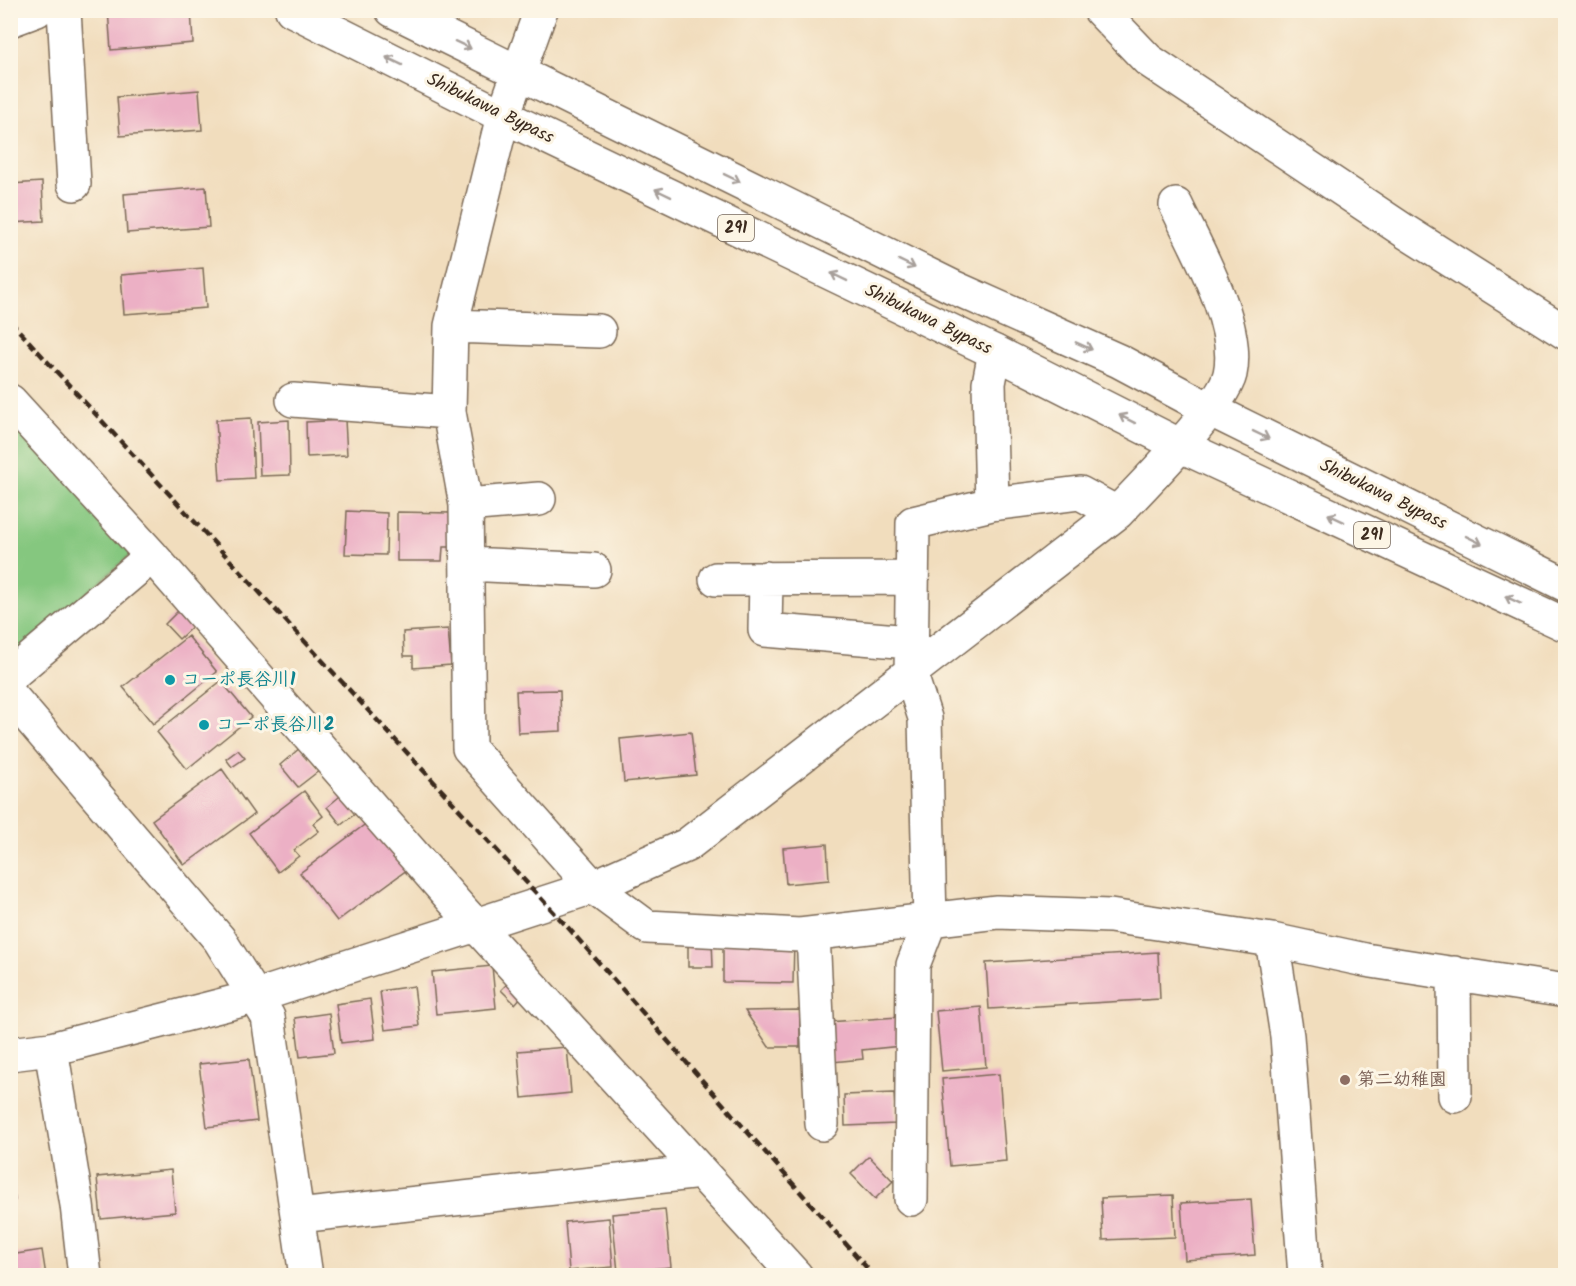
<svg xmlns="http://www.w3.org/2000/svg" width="1576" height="1286" font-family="Kalam,'Klee One',sans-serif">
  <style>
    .green { fill: #85c77f; stroke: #60784e; stroke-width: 1.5 }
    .building { fill: #ecb0c5 }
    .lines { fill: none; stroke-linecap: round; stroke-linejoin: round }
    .minor-casing { stroke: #7b6956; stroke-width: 36 }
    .highway-casing { stroke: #7b6956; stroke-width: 36 }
    .minor { stroke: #fff; stroke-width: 33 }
    .highway { stroke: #fff; stroke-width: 33 }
    .rail { stroke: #3b2a1e; stroke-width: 4.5; stroke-dasharray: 9 4.5; stroke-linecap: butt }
    .oneway { stroke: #a79f9a }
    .culture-dot { fill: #0f9aa8; stroke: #fcf5e5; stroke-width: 2 }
    .education-dot { fill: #8d6e63; stroke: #fcf5e5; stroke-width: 2 }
    .labels { text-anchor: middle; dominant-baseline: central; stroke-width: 6; stroke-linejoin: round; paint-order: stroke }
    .shield { fill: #fcf5e5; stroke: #75675a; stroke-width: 1.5 }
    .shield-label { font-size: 16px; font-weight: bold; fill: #3b2a1e }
    .street-label { font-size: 18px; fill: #3b2a1e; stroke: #fcf5e5 }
    .culture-label { font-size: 18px; font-weight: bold; fill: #0d838f; stroke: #fcf5e5; text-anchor: start }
    .education-label { font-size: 18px; font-weight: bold; fill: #785e54; stroke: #fcf5e5; text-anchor: start }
  </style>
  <rect width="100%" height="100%" fill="#fcf5e5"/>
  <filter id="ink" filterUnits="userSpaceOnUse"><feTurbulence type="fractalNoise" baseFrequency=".0167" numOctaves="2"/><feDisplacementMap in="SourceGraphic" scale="12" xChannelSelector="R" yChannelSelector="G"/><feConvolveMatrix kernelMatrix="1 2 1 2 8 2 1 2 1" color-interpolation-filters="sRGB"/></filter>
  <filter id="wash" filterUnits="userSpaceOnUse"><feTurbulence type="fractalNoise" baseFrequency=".008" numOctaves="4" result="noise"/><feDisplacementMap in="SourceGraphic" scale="24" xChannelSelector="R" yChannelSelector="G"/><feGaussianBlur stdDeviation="1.35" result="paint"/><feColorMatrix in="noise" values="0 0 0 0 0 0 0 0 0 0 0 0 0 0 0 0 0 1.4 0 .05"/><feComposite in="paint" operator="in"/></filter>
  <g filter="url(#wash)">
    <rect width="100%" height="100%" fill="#f1ddbd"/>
    <!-- green -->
    <path class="green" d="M17,422L134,552L11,659L10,427Z"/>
    <g id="blocks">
      <!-- building -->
      <path class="building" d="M108,10H191L193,43L111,50Z
        M199,90L202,130L120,136L117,97Z
        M42,182L44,221L10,223V184Z
        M206,187L209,227L127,233L124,194Z
        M203,268L206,308L124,314L121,275Z
        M251,418L254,478L220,480L216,420Z
        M289,420L290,475L260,476L258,422Z
        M345,420L347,455L307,457L306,422Z
        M347,511L387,513L386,555L345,554Z
        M397,512L451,513V547H443L442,561H397Z
        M181,608L196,623L179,639L165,624Z
        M448,629L451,665L413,668V656H404L403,632Z
        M188,636L217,672L153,724L123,687Z
        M221,681L251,717L187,769L157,732Z
        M560,690L561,731L518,733L516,691Z
        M691,732L696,775L624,782L620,739Z
        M301,747L320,770L298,787L280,765Z
        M238,750L245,758L232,767L226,759Z
        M222,769L254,814L184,865L152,820Z
        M304,791L323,816L313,824L319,831L294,850L299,856L278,872L249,833Z
        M345,792L360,810L341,825L327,807Z
        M371,820L408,869L337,921L300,873Z
        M827,844L829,880L786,884L783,848Z
        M688,939H712L713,967H688Z
        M723,940L794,941L793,983L723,982Z
        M1158,952L1160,999L989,1009L986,963Z
        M492,966L496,1008L436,1014L432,972Z
        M510,981L523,995L515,1004L501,990Z
        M414,986L419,1026L385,1030L380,991Z
        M370,999L375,1039L341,1043L336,1004Z
        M981,1007L986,1067L942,1071L936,1011Z
        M800,1010V1047H769L745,1011Z
        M329,1013L334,1053L300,1057L295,1018Z
        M898,1017L901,1046L862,1050L863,1059L832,1062L828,1022Z
        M567,1047L571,1093L522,1098L518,1051Z
        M249,1059L257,1121L207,1127L199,1064Z
        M999,1074L1006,1161L950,1166L942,1079Z
        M894,1093L896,1124L845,1126L844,1095Z
        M869,1156L893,1181L875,1199L851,1174Z
        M10,1160L15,1200H10Z
        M171,1170L175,1212L101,1219L97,1177Z
        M1173,1195L1175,1237L1103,1240L1101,1198Z
        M1251,1199L1255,1255L1185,1260L1181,1203Z
        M665,1209L671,1267L618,1272L612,1214Z
        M609,1218L613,1267L569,1271L565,1222Z
        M42,1250L46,1276H10V1255Z"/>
    </g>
  </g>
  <g filter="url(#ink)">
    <use href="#blocks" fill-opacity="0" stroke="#7b6956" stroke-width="1.5"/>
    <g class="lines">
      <defs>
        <path id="minor" d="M64,10L74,184
          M541,10L503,116L451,326L449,412L466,505L469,748L593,887L647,927L800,935L997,912L1110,916L1272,940L1365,960L1566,991
          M1100,10L1148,60L1406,232L1566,333
          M10,20L37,10
          M451,326L599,331
          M995,352L989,383L992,504L1080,493L1117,513
          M293,400L449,412
          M10,401L152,556L459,907L796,1276
          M466,505L539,499
          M467,564L594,570
          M766,578L765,630L910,642
          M716,579L912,578
          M10,676L152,556
          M10,695L219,939L268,1017L306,1276
          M813,934L822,1124
          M1272,940L1287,1036L1305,1276
          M1454,973L1455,1096
          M51,1049L77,1205L85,1276
          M10,1054L51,1049L254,997L593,887L687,845L1117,513C1142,487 1223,405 1230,374C1241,324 1197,250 1176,205
          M911,1199L913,965L930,921L925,718L911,675L913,523L992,504
          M298,1216L701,1172"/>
        <path id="highway" d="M292,10L503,116L995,352L1179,445L1566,625
          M392,10L953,287L1119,361L1209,409L1566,585"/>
      </defs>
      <!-- minor casing -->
      <use href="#minor" class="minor-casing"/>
      <!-- highway casing -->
      <use href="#highway" class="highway-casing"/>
      <!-- minor -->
      <use href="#minor" class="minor"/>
      <!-- highway -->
      <use href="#highway" class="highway"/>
      <!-- rail -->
      <path class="rail" d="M10,321L572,932L874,1276"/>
    </g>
    <!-- one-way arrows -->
    <defs><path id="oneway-shaft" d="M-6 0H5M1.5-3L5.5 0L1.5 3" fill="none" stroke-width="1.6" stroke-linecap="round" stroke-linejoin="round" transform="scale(1.5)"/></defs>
    <g class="oneway">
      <use href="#oneway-shaft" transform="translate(463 45) rotate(25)"/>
      <use href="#oneway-shaft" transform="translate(394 61) rotate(-154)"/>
      <use href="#oneway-shaft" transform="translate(732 178) rotate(26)"/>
      <use href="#oneway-shaft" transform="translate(663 193) rotate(-154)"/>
      <use href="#oneway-shaft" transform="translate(907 264) rotate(26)"/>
      <use href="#oneway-shaft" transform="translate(839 277) rotate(-154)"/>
      <use href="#oneway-shaft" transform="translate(1084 346) rotate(24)"/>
      <use href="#oneway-shaft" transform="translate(1127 419) rotate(-153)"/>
      <use href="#oneway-shaft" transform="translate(1261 435) rotate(26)"/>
      <use href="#oneway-shaft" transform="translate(1336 518) rotate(-155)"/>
      <use href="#oneway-shaft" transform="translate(1474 540) rotate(26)"/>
      <use href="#oneway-shaft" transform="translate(1513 600) rotate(-155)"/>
    </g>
  </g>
  <!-- markers -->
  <g class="culture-dot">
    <circle cx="170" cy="680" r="6"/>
    <circle cx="204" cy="725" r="6"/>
  </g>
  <circle class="education-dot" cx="1345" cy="1080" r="6"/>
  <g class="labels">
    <!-- shield labels -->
    <g class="shield">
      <rect x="718" y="215" width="36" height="26" rx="4.5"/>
      <rect x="1354" y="522" width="36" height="26" rx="4.5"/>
    </g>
    <g class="shield-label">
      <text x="736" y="228">291</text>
      <text x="1372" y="535">291</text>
    </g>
    <!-- street labels -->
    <g class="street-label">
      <text transform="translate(490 109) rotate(26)">Shibukawa Bypass</text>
      <text transform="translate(928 320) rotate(26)">Shibukawa Bypass</text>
      <text transform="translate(1383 495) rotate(26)">Shibukawa Bypass</text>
    </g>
    <!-- culture labels -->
    <g class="culture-label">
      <text x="182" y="680">コーポ長谷川1</text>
      <text x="216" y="725">コーポ長谷川2</text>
    </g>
    <!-- education labels -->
    <g class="education-label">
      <text x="1357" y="1080">第二幼稚園</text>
    </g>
  </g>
  <!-- margin -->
  <rect width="1576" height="1286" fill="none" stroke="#fcf5e5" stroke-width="36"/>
</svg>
